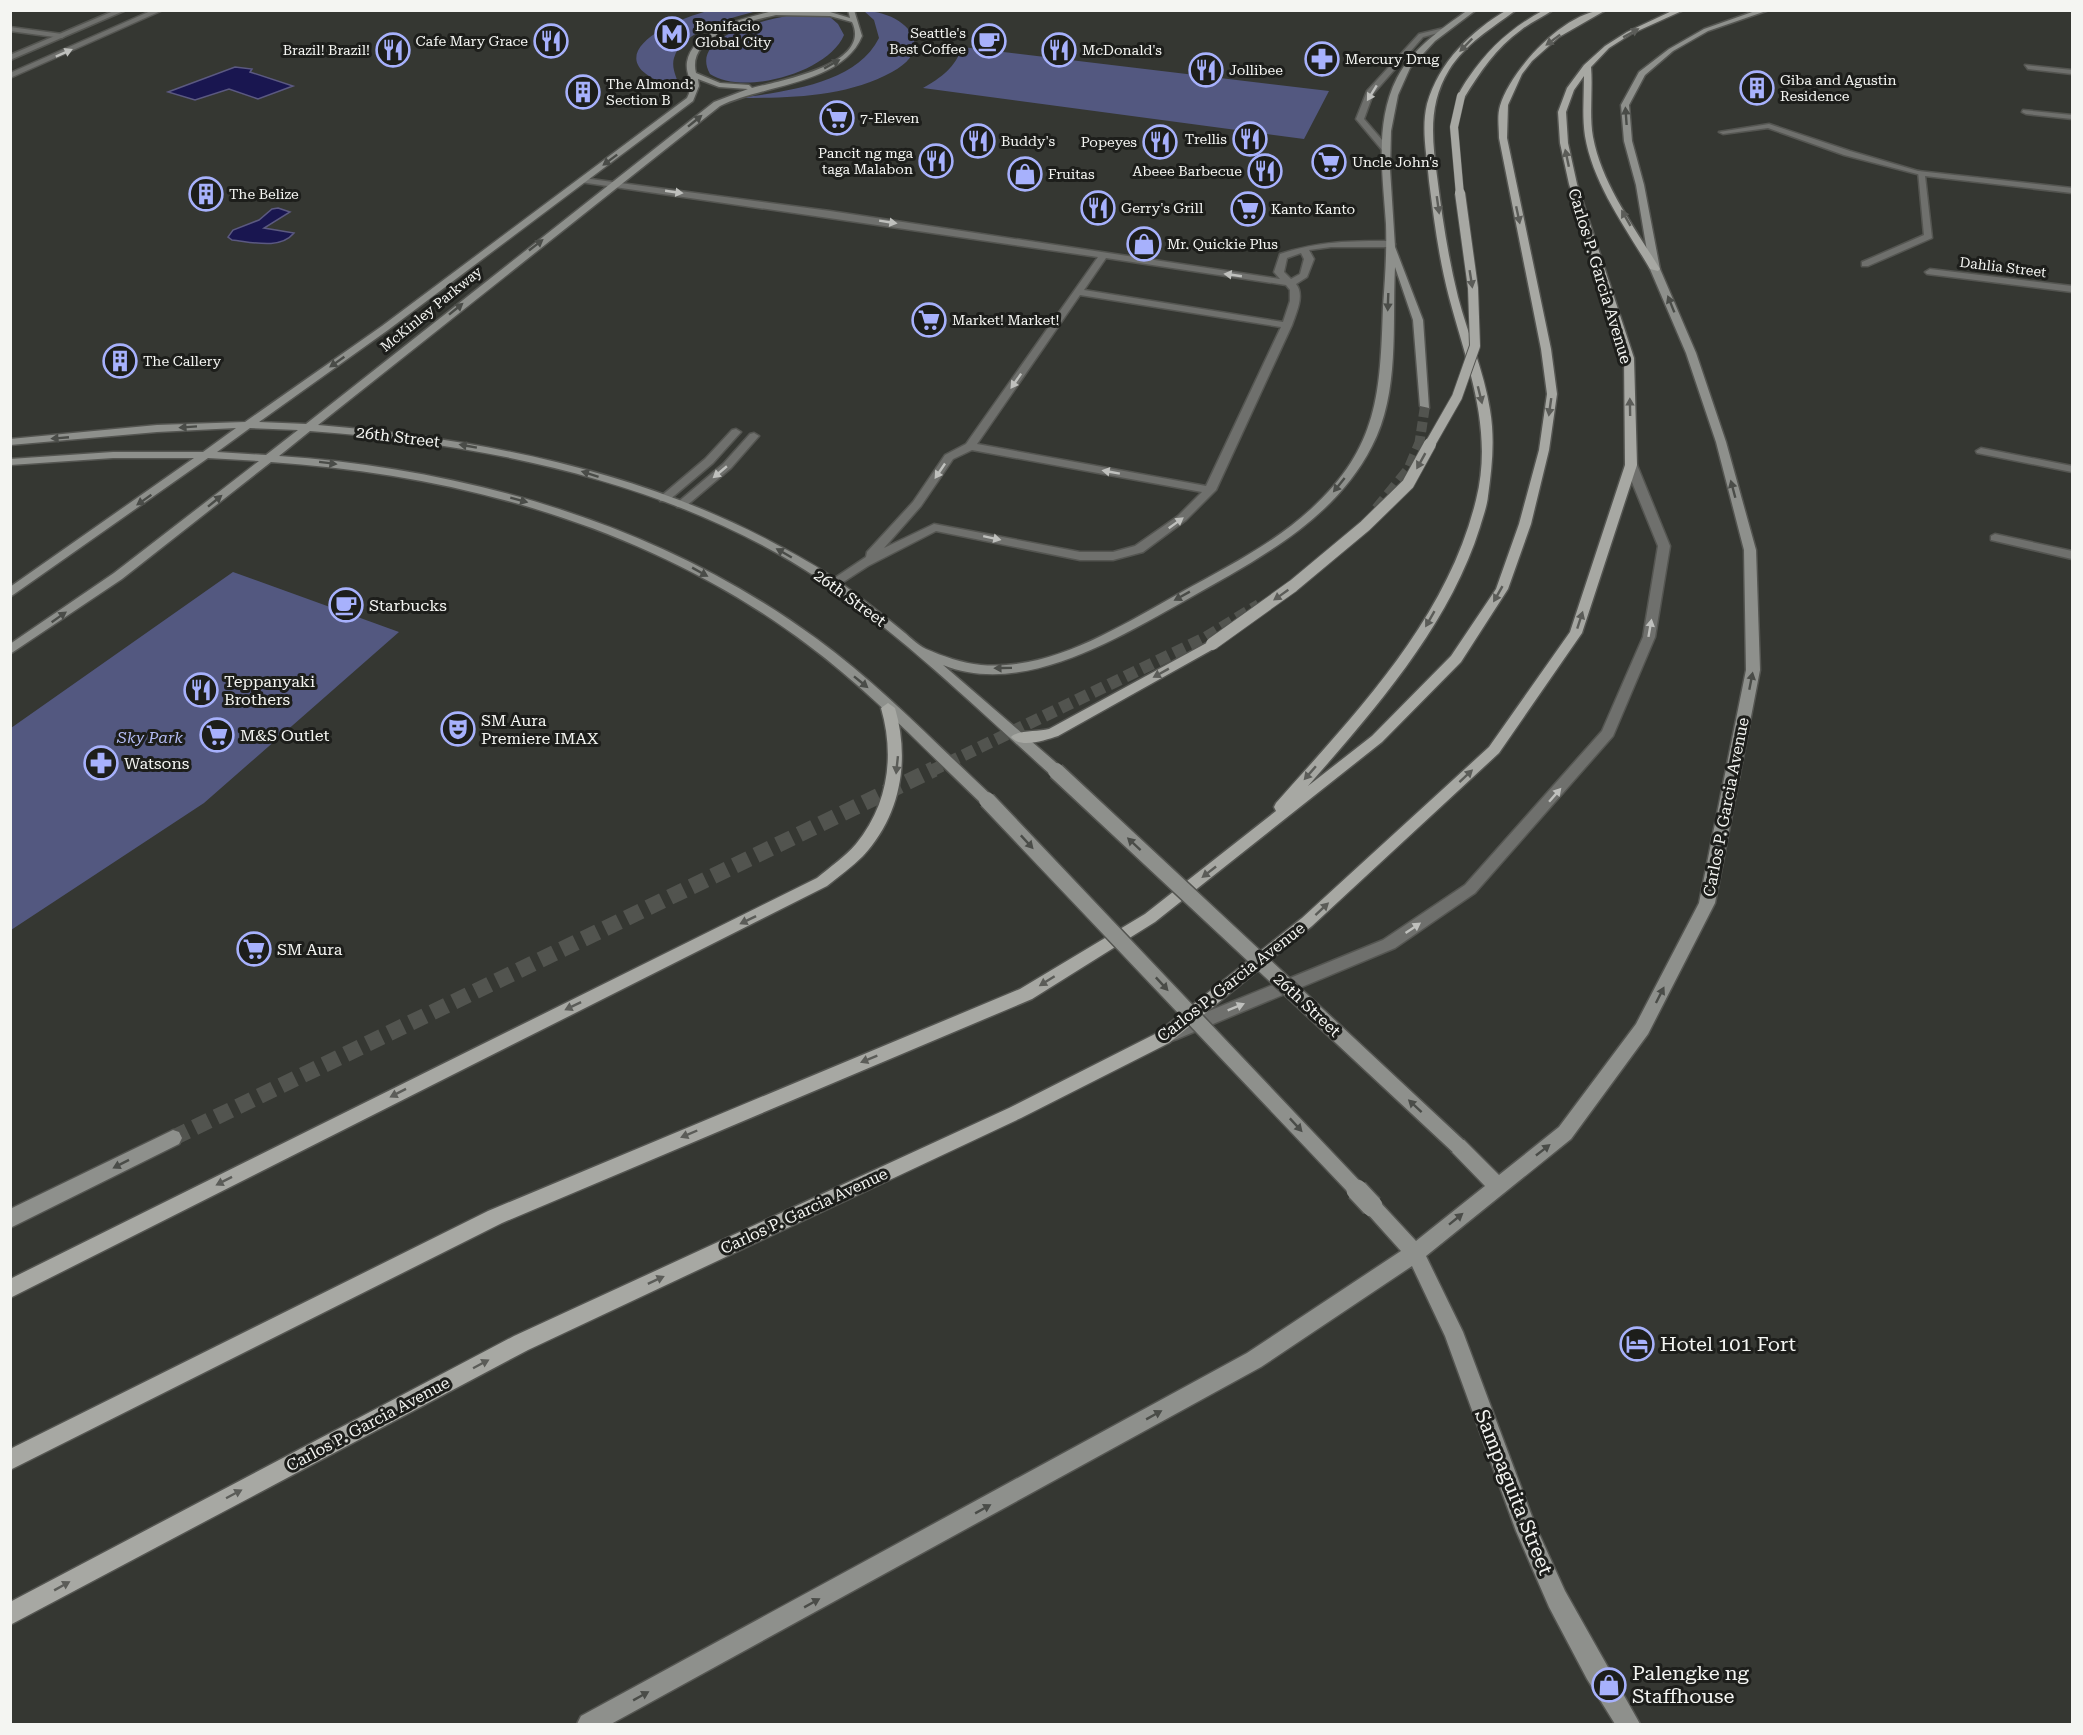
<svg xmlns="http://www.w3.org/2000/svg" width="2083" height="1735" font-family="'Roboto Serif',serif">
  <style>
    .green { fill: #535880 }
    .water { fill: #191650; stroke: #5b5981; stroke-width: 1.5 }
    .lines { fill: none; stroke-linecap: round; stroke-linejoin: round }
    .secondary-tunnel-far2 { stroke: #52544f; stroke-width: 10; stroke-dasharray: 10 4.5; stroke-linecap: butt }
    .secondary-tunnel-far1 { stroke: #52544f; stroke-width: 12; stroke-dasharray: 12 6; stroke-linecap: butt }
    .secondary-tunnel { stroke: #52544f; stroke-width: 16; stroke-dasharray: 16 8; stroke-linecap: butt }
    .lane-casing { stroke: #545551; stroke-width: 3 }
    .street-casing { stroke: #545551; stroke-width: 3 }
    .secondary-casing { stroke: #545551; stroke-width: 3 }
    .primary-casing { stroke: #545551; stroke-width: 3 }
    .lane { fill: #6f706d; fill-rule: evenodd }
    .street { fill: #6f706d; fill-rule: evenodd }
    .secondary { fill: #8e908c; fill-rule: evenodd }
    .primary { fill: #a7a8a3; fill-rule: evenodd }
    .secondary-bridge-far1-casing { stroke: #545551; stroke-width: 19; stroke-linecap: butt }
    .secondary-bridge-casing { stroke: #545551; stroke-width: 24; stroke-linecap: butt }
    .primary-bridge-far2-casing { stroke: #545551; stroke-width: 9; stroke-linecap: butt }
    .primary-bridge-far1-casing { stroke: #545551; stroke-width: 12; stroke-linecap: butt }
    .primary-bridge-casing { stroke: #545551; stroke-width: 14; stroke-linecap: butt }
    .secondary-bridge-far1 { stroke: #8e908c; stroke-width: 16 }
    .secondary-bridge { stroke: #8e908c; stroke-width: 21 }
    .primary-bridge-far2 { stroke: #a7a8a3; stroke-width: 8 }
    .primary-bridge-far1 { stroke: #a7a8a3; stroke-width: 10 }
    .primary-bridge { stroke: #a7a8a3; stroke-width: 12 }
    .oneway { fill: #5b5c58 }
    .oneway2 { fill: #bfc0bd }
    .oneway3 { fill: #4a4c48 }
    .labels { text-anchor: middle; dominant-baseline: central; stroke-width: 6; stroke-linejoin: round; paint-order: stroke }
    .far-poi-label { font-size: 14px; fill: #f4f5f2; stroke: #1d1e1b; text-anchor: start }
    .far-street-label { font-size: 14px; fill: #f4f5f2; stroke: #1d1e1b }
    .street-label { font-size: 16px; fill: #f4f5f2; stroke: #1d1e1b }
    .poi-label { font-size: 16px; fill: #f4f5f2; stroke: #1d1e1b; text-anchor: start }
    .park-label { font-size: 16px; font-style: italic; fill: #b3bbf3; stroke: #1d1e1b }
    .near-poi-label { font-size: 20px; fill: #f4f5f2; stroke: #1d1e1b; text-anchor: start }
    .near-street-label { font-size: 20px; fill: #f4f5f2; stroke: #1d1e1b }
  </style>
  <rect width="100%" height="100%" fill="#353732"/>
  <!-- green -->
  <path class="green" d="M712,10L757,11C733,17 682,31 674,58C671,68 677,79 681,89C588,63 661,22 712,10Z
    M864,11C902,11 940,46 892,72C847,97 790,98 740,98C786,91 856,84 879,38L874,20Z
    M791,15L830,17L838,24L844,35C828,73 743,96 710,74C688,35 767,20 791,15Z
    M962,47L1329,91L1304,139L923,88C942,77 955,68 962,47Z
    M233,572L399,632L204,803L11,930V728Z"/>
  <!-- water -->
  <path class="water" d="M235,67L252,69L250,72L293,86L258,99L229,89L195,100L168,92Z
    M278,208L290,212L264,228L294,233C280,250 252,242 232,240L228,237L233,230L259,220L272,209Z"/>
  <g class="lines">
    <!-- secondary-tunnel-far2 -->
    <path class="secondary-tunnel-far2" d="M1419,446L1425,406"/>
    <!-- secondary-tunnel-far1 -->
    <path class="secondary-tunnel-far1" d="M1377,509L1409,470L1420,444
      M931,771L1205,638L1259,605"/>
    <!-- secondary-tunnel -->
    <path class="secondary-tunnel" d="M173,1138L934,769"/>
    <defs>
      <path id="lane" d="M10,27L62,34L65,36L62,38L10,31Z
        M1444,28L1446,31L1423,37L1373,94L1364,119L1389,148L1382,150L1356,119L1367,91L1419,34Z
        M1769,124L1850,151L1925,173L1921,175L1844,155L1768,128L1723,134L1719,132Z
        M583,178L830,211L1280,279L1274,272L1280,254C1319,241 1350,241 1391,241L1395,244L1391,247H1331L1309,250L1314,259L1307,277L1296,284C1305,295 1296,313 1292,325L1216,490L1186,520L1143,552L1113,560H1080L936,531L868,566L834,588L828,584L830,581L866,557L867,552L913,502L945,455L966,444L1098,257L580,182L579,180ZM1301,253L1304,259L1300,274L1291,279L1284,272L1287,258ZM1106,258L1286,285L1290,290V301L1283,322L1084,290ZM1080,295L1281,327L1206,486L977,444ZM972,450L1202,492L1178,516L1135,546L1113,552H1080L934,524L884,548L921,506L953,459Z
        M736,429L741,432L713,463L668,501H660V497L705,459L732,430Z
        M754,433L759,436L731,468L685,507H677V503L723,464L750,434Z
        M1631,462L1637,465L1670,546L1655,637L1613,736L1475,893L1395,948L1177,1039L1171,1041L1165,1039L1163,1034L1165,1029L1383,940L1465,885L1602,731L1643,637L1658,546L1625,465Z"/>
      <path id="street" d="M116,10H126L10,60V55Z
        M153,10H163L10,78V73Z
        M2025,65L2072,70V74L2028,69Z
        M2023,110L2072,115V119L2026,114L2022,112Z
        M1918,171L2072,188V193L1925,176L1932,238L1868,266H1862V262L1924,235Z
        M1930,269L2072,286V292L1927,274L1925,272Z
        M1981,448L2072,466V472L1977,453L1976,451Z
        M1995,534L2072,551V559L1991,540V536Z"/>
      <path id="secondary" d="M777,10L830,12L850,18L848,10H854L862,36C843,84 762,85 720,106L318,425C472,438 632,468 770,541C795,554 819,567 841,583C861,598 881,613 900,629C908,635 917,645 926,649C942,656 962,663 981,665C1052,671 1120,626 1180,593C1225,568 1273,544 1311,509C1379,447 1380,392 1383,307C1385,279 1387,252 1386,224C1383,176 1374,123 1397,78C1412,49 1441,29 1468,10H1476L1435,41L1410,68L1398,95L1391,131L1390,169L1395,247L1423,320L1429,408L1420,406L1413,320L1395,267C1392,325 1400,393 1372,446C1334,521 1256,560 1186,600C1118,638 1023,697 943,665L1061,767L1063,771L1061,775H1051C976,708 902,635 819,579C674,482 482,443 310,431L279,456C469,469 662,525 817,639C880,685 935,743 992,796L994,800L992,804H982C925,750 871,692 808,645C653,528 462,475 271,462L122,579L10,654V644L114,573L259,461L208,458L10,597V587L194,458H113L10,465V459L113,452H203L236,428L157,432L10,445V439L157,425L245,422L382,326L687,98C696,81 685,77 687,62C693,28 750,17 777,10ZM776,15L830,16L852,22C873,65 778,81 752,88L749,85L720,83L696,73C686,35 750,21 776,15ZM698,79L719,87L748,89L714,102L306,424L259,422L388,330L693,101L699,86ZM250,428L298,430L266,455L217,452Z
        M1758,10H1769L1708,31L1673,51L1645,75L1629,105L1632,141L1644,185L1660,269L1696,353L1726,442L1756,550L1760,670L1715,903L1648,1034L1571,1139L1426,1256L1463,1332L1536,1527L1565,1591L1640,1724H1615L1587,1679L1549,1607L1516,1531L1445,1336L1412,1266L1261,1367L611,1724H577L581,1716L1247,1353L1401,1251L1366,1212L1363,1206L1366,1200L1372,1197L1378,1200L1416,1241L1485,1186L1452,1152L1449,1146L1452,1140L1458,1138L1464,1140L1499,1175L1559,1127L1636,1024L1699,903L1746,670L1744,550L1716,442L1686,353L1650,269L1636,185L1624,141L1621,105L1639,72L1669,49L1704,29Z
        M173,1130L179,1132L182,1138L179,1144L10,1228V1209Z"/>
      <path id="primary" d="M1507,10H1516C1491,29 1466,43 1449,70C1428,104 1432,139 1437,176C1442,216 1448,257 1458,297C1468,335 1484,371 1490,410C1495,439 1492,467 1488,496C1487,506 1483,517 1480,527C1449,626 1375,709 1308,786L1372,736L1451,656L1496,589L1519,524L1539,450L1547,394L1541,349L1499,138C1499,127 1497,116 1500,106C1511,69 1566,10 1606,10L1559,37L1532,61L1522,74L1508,105L1507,138L1551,349L1557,394L1549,450L1531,524L1508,589L1461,662L1382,742L1155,922L1032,999L502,1223L10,1470V1449L488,1211L1020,989L1145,914L1276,811L1274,807L1276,803C1355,714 1447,620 1476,500C1494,429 1467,365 1449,297C1439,259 1434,220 1429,181C1427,156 1421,129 1427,104C1439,62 1471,31 1507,10Z
        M1544,10H1553C1543,17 1531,22 1521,30C1496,48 1480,72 1464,98H1458C1459,91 1465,83 1469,77C1489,48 1512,27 1544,10Z
        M1674,10H1684L1631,34L1609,48L1591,67C1593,90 1589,114 1593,137C1602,185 1635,228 1660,269L1658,271L1650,269C1626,228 1593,184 1585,136C1582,116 1584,96 1584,76L1574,90L1566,112L1568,143L1577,184L1634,358L1637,465L1582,633L1499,753L1312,926L1169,1043L1021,1118L528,1350L10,1625V1602L514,1336L1009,1108L1157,1033L1302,918L1489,747L1570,632L1625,465L1624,358L1569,184L1560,143L1558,112L1567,88L1584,65L1605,46L1627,32Z
        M1212,640L1218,644L1217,647L1058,736C1045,740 1021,749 1011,737C1017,730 1038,732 1049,729Z
        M888,703L895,708C910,760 901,815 863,856C852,867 839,876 827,886L10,1298V1279L817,878C830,867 845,857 856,844C888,805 895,756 881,708Z"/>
    </defs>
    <!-- lane casing -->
    <use href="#lane" class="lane-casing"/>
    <!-- street casing -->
    <use href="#street" class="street-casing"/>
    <!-- secondary casing -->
    <use href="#secondary" class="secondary-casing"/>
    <!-- primary casing -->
    <use href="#primary" class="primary-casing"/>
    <!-- lane -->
    <use href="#lane" class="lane"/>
    <!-- street -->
    <use href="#street" class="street"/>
    <!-- secondary -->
    <use href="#secondary" class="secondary"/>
    <!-- primary -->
    <use href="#primary" class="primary"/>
    <defs>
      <path id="secondary-bridge-far1" d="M1056,771L1458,1146
        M987,800L1358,1191"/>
      <path id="secondary-bridge" d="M1357,1190L1372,1206"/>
      <path id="primary-bridge-far2" d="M1460,195L1454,127L1461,96"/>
      <path id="primary-bridge-far1" d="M1429,446L1457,397L1475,346L1473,288L1460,193"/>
      <path id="primary-bridge" d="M1212,644L1293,586L1365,526L1408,484L1430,444"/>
    </defs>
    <!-- secondary-bridge-far1 casing -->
    <use href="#secondary-bridge-far1" class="secondary-bridge-far1-casing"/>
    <!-- secondary-bridge casing -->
    <use href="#secondary-bridge" class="secondary-bridge-casing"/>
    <!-- primary-bridge-far2 casing -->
    <use href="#primary-bridge-far2" class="primary-bridge-far2-casing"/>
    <!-- primary-bridge-far1 casing -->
    <use href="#primary-bridge-far1" class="primary-bridge-far1-casing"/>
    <!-- primary-bridge casing -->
    <use href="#primary-bridge" class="primary-bridge-casing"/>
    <!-- secondary-bridge-far1 -->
    <use href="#secondary-bridge-far1" class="secondary-bridge-far1"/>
    <!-- secondary-bridge -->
    <use href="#secondary-bridge" class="secondary-bridge"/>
    <!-- primary-bridge-far2 -->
    <use href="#primary-bridge-far2" class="primary-bridge-far2"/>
    <!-- primary-bridge-far1 -->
    <use href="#primary-bridge-far1" class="primary-bridge-far1"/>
    <!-- primary-bridge -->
    <use href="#primary-bridge" class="primary-bridge"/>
  </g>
  <!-- one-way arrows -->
  <defs><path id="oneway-solid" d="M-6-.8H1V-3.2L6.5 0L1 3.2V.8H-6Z" transform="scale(1.5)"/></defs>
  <g class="oneway">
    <use href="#oneway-solid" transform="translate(1631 33) rotate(-29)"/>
    <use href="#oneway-solid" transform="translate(1553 40) rotate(143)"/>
    <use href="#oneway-solid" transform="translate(1466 45) rotate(134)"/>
    <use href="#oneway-solid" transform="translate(1567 158) rotate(-102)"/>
    <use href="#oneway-solid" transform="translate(1438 205) rotate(82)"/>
    <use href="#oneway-solid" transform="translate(1518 215) rotate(78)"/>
    <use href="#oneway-solid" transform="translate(1626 218) rotate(-120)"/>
    <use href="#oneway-solid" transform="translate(1471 279) rotate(81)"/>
    <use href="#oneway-solid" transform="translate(1480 395) rotate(76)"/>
    <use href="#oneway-solid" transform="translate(1550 407) rotate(98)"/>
    <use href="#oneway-solid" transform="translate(1630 407) rotate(-91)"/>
    <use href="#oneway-solid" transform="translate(1421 461) rotate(119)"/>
    <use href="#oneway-solid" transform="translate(1498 594) rotate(120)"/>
    <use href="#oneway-solid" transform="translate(1281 595) rotate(145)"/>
    <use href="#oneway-solid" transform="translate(1430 619) rotate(120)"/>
    <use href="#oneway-solid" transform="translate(1580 620) rotate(-72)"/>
    <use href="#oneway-solid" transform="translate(1161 673) rotate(151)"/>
    <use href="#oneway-solid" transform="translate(897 765) rotate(96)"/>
    <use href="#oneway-solid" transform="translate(1310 773) rotate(131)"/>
    <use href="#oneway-solid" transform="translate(1466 776) rotate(-43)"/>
    <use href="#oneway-solid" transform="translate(1209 872) rotate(142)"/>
    <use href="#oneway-solid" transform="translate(1322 909) rotate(-43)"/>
    <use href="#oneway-solid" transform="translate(748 920) rotate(154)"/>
    <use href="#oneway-solid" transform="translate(1047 981) rotate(148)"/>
    <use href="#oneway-solid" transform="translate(573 1006) rotate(154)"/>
    <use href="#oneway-solid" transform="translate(869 1059) rotate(158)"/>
    <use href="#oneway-solid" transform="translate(398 1093) rotate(153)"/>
    <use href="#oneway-solid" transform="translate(689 1134) rotate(157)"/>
    <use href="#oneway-solid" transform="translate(224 1181) rotate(153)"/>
    <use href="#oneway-solid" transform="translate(656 1280) rotate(-25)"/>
    <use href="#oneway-solid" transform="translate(481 1364) rotate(-28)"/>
    <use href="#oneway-solid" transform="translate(234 1494) rotate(-28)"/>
    <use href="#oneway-solid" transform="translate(62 1586) rotate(-29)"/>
  </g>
  <g class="oneway2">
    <use href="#oneway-solid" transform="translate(64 53) rotate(-24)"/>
    <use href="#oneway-solid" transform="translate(1372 93) rotate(122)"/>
    <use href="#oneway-solid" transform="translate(674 192) rotate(8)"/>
    <use href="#oneway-solid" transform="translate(888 222) rotate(9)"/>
    <use href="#oneway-solid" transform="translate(1233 275) rotate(-172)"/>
    <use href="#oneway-solid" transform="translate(1016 381) rotate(125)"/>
    <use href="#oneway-solid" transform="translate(940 471) rotate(124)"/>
    <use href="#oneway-solid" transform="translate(720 472) rotate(140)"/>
    <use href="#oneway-solid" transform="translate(1111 472) rotate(-170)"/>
    <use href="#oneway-solid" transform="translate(1176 523) rotate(-36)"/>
    <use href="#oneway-solid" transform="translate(992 538) rotate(12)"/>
    <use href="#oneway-solid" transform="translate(1650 628) rotate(-80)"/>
    <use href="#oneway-solid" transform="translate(1555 795) rotate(-49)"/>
    <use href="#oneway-solid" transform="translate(1413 928) rotate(-34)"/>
    <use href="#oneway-solid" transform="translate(1236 1007) rotate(-22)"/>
  </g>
  <g class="oneway3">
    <use href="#oneway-solid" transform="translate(832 64) rotate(-29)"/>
    <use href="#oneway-solid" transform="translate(1626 116) rotate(-94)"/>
    <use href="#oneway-solid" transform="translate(695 121) rotate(-39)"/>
    <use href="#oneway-solid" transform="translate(610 160) rotate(143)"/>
    <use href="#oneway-solid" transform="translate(536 245) rotate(-38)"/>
    <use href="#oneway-solid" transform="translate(1388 302) rotate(92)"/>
    <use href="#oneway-solid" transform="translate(1671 304) rotate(-112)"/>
    <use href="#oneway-solid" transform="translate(456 309) rotate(-39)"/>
    <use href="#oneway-solid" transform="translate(337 362) rotate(145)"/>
    <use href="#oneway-solid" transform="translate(188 427) rotate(176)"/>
    <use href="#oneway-solid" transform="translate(60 438) rotate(175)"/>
    <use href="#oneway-solid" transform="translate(468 446) rotate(-170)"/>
    <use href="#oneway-solid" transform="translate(328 463) rotate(7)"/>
    <use href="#oneway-solid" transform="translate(590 474) rotate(-162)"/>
    <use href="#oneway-solid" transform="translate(1339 485) rotate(129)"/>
    <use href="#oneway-solid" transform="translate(1733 489) rotate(-105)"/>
    <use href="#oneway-solid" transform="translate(144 500) rotate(145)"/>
    <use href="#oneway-solid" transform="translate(519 500) rotate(15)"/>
    <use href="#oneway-solid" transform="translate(215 501) rotate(-39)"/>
    <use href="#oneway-solid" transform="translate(784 553) rotate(-150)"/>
    <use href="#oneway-solid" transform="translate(700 572) rotate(29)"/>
    <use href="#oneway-solid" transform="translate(1182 596) rotate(151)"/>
    <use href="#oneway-solid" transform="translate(59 617) rotate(-35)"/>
    <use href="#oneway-solid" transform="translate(1003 668) rotate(179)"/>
    <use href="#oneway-solid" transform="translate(1751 681) rotate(-79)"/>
    <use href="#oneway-solid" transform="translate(861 682) rotate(39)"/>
    <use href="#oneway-solid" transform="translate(1027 842) rotate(47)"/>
    <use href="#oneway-solid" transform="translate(1134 844) rotate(-137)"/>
    <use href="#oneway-solid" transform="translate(1162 984) rotate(47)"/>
    <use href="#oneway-solid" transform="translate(1660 995) rotate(-63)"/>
    <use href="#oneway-solid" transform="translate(1415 1106) rotate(-137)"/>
    <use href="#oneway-solid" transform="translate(1296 1125) rotate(47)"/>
    <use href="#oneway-solid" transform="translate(1543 1150) rotate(-38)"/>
    <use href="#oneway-solid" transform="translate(121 1164) rotate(153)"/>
    <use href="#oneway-solid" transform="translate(1456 1219) rotate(-39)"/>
    <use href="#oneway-solid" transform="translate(1154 1415) rotate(-29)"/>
    <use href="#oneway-solid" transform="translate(983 1509) rotate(-29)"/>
    <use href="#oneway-solid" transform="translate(812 1603) rotate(-29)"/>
    <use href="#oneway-solid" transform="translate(641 1696) rotate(-29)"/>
  </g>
  <!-- icons -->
  <defs>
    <symbol id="metro-ring" viewBox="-11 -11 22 22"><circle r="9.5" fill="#1d1e1b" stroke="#a7b1fc" stroke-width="1.5"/><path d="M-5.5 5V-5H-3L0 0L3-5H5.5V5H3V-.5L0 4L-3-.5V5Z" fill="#a7b1fc"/></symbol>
    <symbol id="restaurant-ring" viewBox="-11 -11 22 22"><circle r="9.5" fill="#1d1e1b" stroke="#a7b1fc" stroke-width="1.5"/><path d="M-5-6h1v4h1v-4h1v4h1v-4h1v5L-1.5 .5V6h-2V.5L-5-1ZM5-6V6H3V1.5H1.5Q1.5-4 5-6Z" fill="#a7b1fc"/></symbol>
    <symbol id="cafe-ring" viewBox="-11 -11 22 22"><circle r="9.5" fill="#1d1e1b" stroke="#a7b1fc" stroke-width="1.5"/><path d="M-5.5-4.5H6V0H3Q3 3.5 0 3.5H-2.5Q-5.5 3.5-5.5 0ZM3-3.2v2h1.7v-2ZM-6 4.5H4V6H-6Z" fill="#a7b1fc"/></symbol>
    <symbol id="pharmacy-ring" viewBox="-11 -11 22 22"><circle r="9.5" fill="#1d1e1b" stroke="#a7b1fc" stroke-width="1.5"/><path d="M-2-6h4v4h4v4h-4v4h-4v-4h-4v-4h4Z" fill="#a7b1fc"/></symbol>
    <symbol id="building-ring" viewBox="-11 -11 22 22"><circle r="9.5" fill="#1d1e1b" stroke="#a7b1fc" stroke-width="1.5"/><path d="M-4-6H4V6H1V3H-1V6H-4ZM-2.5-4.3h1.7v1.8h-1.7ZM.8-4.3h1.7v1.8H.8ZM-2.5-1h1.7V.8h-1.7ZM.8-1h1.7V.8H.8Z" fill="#a7b1fc"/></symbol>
    <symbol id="supermarket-ring" viewBox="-11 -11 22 22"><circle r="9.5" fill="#1d1e1b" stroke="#a7b1fc" stroke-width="1.5"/><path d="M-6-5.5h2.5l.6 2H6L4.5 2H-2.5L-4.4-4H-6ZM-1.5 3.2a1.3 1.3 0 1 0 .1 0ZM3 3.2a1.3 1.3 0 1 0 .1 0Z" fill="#a7b1fc"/></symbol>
    <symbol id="shop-ring" viewBox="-11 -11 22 22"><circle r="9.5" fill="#1d1e1b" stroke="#a7b1fc" stroke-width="1.5"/><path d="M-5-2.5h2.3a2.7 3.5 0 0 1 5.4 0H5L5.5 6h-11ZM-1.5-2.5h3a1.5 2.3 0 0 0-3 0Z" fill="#a7b1fc"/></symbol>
    <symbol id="theatre-ring" viewBox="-11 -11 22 22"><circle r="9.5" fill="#1d1e1b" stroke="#a7b1fc" stroke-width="1.5"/><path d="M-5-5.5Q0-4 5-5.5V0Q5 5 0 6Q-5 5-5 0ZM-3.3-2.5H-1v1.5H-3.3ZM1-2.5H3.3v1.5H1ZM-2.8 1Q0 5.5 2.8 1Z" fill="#a7b1fc"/></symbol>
    <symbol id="hotel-ring" viewBox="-11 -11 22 22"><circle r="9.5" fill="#1d1e1b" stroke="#a7b1fc" stroke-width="1.5"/><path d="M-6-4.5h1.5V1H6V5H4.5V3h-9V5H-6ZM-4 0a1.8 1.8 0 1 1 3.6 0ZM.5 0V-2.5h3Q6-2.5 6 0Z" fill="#a7b1fc"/></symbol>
  </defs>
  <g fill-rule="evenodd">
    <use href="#metro-ring" x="653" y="15" width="38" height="38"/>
    <use href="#restaurant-ring" x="532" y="22" width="38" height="38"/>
    <use href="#cafe-ring" x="970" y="22" width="38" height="38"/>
    <use href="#restaurant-ring" x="374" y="31" width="38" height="38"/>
    <use href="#restaurant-ring" x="1040" y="31" width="38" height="38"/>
    <use href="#pharmacy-ring" x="1303" y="40" width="38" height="38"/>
    <use href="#restaurant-ring" x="1187" y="51" width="38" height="38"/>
    <use href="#building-ring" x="1738" y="69" width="38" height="38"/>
    <use href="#building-ring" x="564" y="73" width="38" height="38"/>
    <use href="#supermarket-ring" x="818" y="99" width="38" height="38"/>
    <use href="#restaurant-ring" x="1231" y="120" width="38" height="38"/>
    <use href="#restaurant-ring" x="959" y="122" width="38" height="38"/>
    <use href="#restaurant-ring" x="1141" y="123" width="38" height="38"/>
    <use href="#restaurant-ring" x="917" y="142" width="38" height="38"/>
    <use href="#supermarket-ring" x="1310" y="143" width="38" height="38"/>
    <use href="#restaurant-ring" x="1246" y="152" width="38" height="38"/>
    <use href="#shop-ring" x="1006" y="155" width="38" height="38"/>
    <use href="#building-ring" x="187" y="175" width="38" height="38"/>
    <use href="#restaurant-ring" x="1079" y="189" width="38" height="38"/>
    <use href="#supermarket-ring" x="1229" y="190" width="38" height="38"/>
    <use href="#shop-ring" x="1125" y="225" width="38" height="38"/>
    <use href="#supermarket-ring" x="910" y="301" width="38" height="38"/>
    <use href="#building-ring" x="101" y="342" width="38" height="38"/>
    <use href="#cafe-ring" x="327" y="586" width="38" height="38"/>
    <use href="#restaurant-ring" x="182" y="671" width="38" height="38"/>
    <use href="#theatre-ring" x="439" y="710" width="38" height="38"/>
    <use href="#supermarket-ring" x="198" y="716" width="38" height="38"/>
    <use href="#pharmacy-ring" x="82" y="744" width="38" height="38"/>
    <use href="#supermarket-ring" x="235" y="930" width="38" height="38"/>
    <use href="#hotel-ring" x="1618" y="1325" width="38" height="38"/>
    <use href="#shop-ring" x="1590" y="1666" width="38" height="38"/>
  </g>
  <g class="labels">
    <!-- far-poi labels -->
    <g class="far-poi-label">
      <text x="695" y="26">Bonifacio<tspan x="695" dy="16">Global City</tspan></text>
      <text x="966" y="33" text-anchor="end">Seattle's<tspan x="966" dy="16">Best Coffee</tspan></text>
      <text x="528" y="41" text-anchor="end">Cafe Mary Grace</text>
      <text x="370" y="50" text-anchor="end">Brazil! Brazil!</text>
      <text x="1082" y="50">McDonald's</text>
      <text x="1345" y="59">Mercury Drug</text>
      <text x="1229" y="70">Jollibee</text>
      <text x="1780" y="80">Giba and Agustin<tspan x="1780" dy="16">Residence</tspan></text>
      <text x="606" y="84">The Almond:<tspan x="606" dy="16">Section B</tspan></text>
      <text x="860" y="118">7-Eleven</text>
      <text x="1227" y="139" text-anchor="end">Trellis</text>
      <text x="1001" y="141">Buddy's</text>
      <text x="1137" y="142" text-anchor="end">Popeyes</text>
      <text x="913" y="153" text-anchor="end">Pancit ng mga<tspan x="913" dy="16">taga Malabon</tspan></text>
      <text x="1352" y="162">Uncle John's</text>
      <text x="1242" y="171" text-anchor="end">Abeee Barbecue</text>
      <text x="1048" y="174">Fruitas</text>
      <text x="229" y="194">The Belize</text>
      <text x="1121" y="208">Gerry's Grill</text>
      <text x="1271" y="209">Kanto Kanto</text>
      <text x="1167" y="244">Mr. Quickie Plus</text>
      <text x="952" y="320">Market! Market!</text>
      <text x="143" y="361">The Callery</text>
    </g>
    <!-- far-street labels -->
    <g class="far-street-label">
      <text transform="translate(2003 267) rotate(7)">Dahlia Street</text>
      <text transform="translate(431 309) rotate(-39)">McKinley Parkway</text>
    </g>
    <!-- street labels -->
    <g class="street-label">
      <text transform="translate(1600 276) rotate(73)">Carlos P. Garcia Avenue</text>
      <text transform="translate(398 437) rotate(7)">26th Street</text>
      <text transform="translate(850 598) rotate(36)">26th Street</text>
      <text transform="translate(1726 807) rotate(-79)">Carlos P. Garcia Avenue</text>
      <text transform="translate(1231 982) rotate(-38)">Carlos P. Garcia Avenue</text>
      <text transform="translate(1307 1005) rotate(43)">26th Street</text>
      <text transform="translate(804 1211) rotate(-25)">Carlos P. Garcia Avenue</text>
      <text transform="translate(368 1424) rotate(-28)">Carlos P. Garcia Avenue</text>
    </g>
    <!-- poi labels -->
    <g class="poi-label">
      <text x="369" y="605">Starbucks</text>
      <text x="224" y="681">Teppanyaki<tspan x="224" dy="18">Brothers</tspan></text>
      <text x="481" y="720">SM Aura<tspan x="481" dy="18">Premiere IMAX</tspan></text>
      <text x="240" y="735">M&amp;S Outlet</text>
      <text x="124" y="763">Watsons</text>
      <text x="277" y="949">SM Aura</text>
    </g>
    <!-- park labels -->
    <g class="park-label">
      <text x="150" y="737">Sky Park</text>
    </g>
    <!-- near-poi labels -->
    <g class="near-poi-label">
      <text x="1660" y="1344">Hotel 101 Fort</text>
      <text x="1632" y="1673">Palengke ng<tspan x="1632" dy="23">Staffhouse</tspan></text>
    </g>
    <!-- near-street labels -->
    <g class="near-street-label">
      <text transform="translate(1514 1492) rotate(68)">Sampaguita Street</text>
    </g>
  </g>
  <!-- border -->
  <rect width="2083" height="1735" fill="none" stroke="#f4f5f2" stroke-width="24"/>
</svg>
